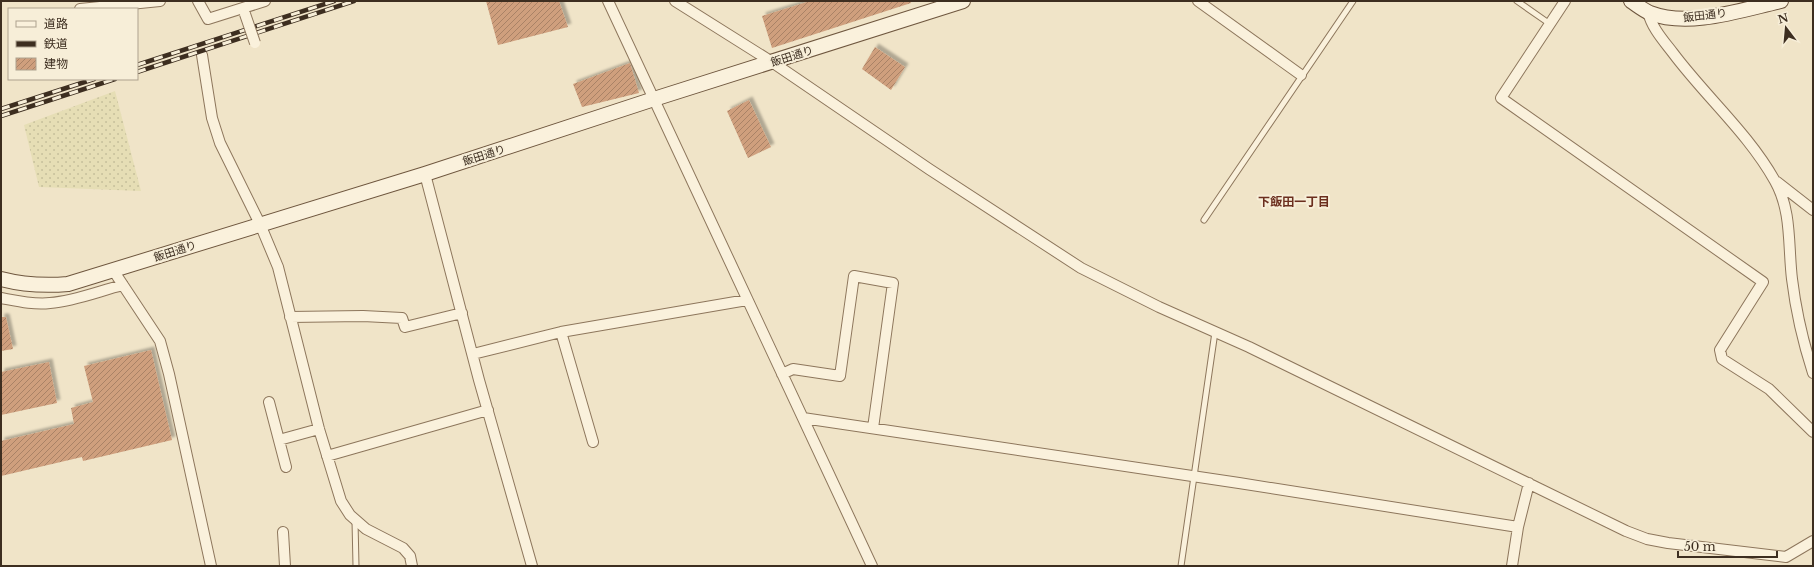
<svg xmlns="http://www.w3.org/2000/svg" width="1814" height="567" font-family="'Libre Baskerville','Noto Sans JP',serif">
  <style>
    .farmland { fill: url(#farmland-dots) }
    .building { fill: url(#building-hatch); filter: url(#shadow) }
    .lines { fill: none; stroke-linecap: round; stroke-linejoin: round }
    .lane-casing { stroke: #8d765c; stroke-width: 7 }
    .street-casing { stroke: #8d765c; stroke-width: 12 }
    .secondary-casing { stroke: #6f573f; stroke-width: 16 }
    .lane { stroke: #faf1dc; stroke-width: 5 }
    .street { stroke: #faf1dc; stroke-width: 10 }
    .secondary { stroke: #faf1dc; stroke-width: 14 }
    .rail-casing { stroke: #3d2e20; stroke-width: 4.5 }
    .rail { stroke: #f7eed8; stroke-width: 3; stroke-dasharray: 9; stroke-linecap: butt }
    .street-bridge-casing { stroke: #8d765c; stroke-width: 12; stroke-linecap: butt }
    .street-bridge { stroke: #faf1dc; stroke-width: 10 }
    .labels { text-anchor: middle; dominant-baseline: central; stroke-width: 4; stroke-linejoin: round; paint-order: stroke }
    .street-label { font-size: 11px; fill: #3d2e20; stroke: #f7eed8 }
    .neighbourhood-label { font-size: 12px; font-weight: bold; fill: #6b2e1e; stroke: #f7eed8 }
  </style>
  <defs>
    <pattern id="farmland-dots" width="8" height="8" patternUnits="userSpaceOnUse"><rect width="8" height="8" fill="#e6deb5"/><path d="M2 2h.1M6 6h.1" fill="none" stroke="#c6bf9b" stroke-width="1.8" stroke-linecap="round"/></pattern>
    <pattern id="building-hatch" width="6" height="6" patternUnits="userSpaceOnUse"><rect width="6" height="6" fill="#cf9f7d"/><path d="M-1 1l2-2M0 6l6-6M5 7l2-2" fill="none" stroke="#a98266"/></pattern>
    <filter id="shadow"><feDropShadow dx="3.5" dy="-3.5" stdDeviation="1" flood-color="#0004"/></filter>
  </defs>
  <rect width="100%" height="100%" fill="#f0e4c8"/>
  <!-- farmland -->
  <path class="farmland" d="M115,91L141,191L39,187L24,125Z"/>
  <!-- building -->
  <path class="building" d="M486,1H559L568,27L498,45Z
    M810,1H910L911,3L772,48L762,16Z
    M875,47L905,67L891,90L862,69Z
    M630,63L639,93L582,107L573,84Z
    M749,100L771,147L748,158L727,111Z
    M1,317H6L13,349L1,351Z
    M151,350L172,440L83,461L82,457L1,476V441L74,424L71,408L93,402L84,366Z
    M49,362L57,403L1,415V372Z"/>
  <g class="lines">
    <defs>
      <path id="lane" d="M1517,1L1550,24
        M1204,220L1353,1
        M355,521L356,566
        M1181,566L1215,332"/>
      <path id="street" d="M198,1L208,19L265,1
        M608,1L872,566
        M675,1L772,62L929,169L1081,268L1159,307L1249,347L1626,531L1647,539L1668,543L1786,557L1813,541
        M1198,1L1301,75
        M1565,1L1501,98L1763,282L1720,350L1722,359L1769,389L1813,432
        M80,9L160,1
        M1648,12C1652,28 1663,40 1673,53C1706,97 1748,133 1775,181C1792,211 1788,246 1792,279C1796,312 1803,342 1813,373
        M202,55L212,118L220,143L260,224L278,267L319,429L341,501L350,515L366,529L403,548L410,556L412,566
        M425,174L479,380L532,566
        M1777,182L1813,210
        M113,270L160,341L169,374L211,566
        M1,298C17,301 34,305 50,303C75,301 99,291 123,285
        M290,317L363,316L402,318L405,327L462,313
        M561,332L593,442
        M473,354L561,332L747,300
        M782,374L793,369L840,376L854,276L893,283L873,428
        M269,402L286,467
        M803,418L1239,483L1518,527
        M279,440L319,429
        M327,456L488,410
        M283,532L285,566
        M1512,566L1518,527L1529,483"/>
      <path id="secondary" d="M1631,1C1637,5 1643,10 1650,13C1689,28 1741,10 1781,1
        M1,279C24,285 45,286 68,284L425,174L654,99L963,1"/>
    </defs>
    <!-- lane casing -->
    <use href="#lane" class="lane-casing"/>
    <!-- street casing -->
    <use href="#street" class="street-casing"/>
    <!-- secondary casing -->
    <use href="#secondary" class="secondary-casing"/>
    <!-- lane -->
    <use href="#lane" class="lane"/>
    <!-- street -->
    <use href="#street" class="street"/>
    <!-- secondary -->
    <use href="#secondary" class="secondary"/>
    <defs>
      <path id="rail" d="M137,65L334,1
        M137,72L354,1
        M1,109L94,79
        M1,116L115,79"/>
    </defs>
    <!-- rail casing -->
    <use href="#rail" class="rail-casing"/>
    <!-- rail -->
    <use href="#rail" class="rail"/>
    <defs>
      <path id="street-bridge" d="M245,14L255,43"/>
    </defs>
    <!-- street-bridge casing -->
    <use href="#street-bridge" class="street-bridge-casing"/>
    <!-- street-bridge -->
    <use href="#street-bridge" class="street-bridge"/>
  </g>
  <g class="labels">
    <!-- street labels -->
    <g class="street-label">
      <text transform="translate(1705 15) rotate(-7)">飯田通り</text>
      <text transform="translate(792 56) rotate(-18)">飯田通り</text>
      <text transform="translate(484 155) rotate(-18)">飯田通り</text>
      <text transform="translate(175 251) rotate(-18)">飯田通り</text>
    </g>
    <!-- neighbourhood labels -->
    <g class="neighbourhood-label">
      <text x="1294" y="201">下飯田一丁目</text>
    </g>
  </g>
  <!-- border -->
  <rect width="1814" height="567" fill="none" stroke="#3d2e20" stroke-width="4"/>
  <!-- legend -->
  <rect x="8" y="8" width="130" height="72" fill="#f7eed8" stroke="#ada18e"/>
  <rect x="16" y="21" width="20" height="6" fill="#faf1dc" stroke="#ada18e"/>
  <text x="44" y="28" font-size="12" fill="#3d2e20">道路</text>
  <rect x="16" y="41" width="20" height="6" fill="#3d2e20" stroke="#ada18e"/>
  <text x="44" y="48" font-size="12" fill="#3d2e20">鉄道</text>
  <rect x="16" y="58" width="20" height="12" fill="url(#building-hatch)" stroke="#ada18e"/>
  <text x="44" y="68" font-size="12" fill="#3d2e20">建物</text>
  <!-- north arrow -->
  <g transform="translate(1786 28) rotate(344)" stroke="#f7eed8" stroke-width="3" paint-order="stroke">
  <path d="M0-3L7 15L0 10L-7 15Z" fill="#3d2e20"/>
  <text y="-6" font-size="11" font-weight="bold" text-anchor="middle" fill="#3d2e20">N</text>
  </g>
  <!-- scale -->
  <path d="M1678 551v6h99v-6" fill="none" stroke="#3d2e20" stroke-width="2"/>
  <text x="1684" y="551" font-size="12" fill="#3d2e20" stroke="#f7eed8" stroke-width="3" paint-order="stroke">50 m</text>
</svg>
